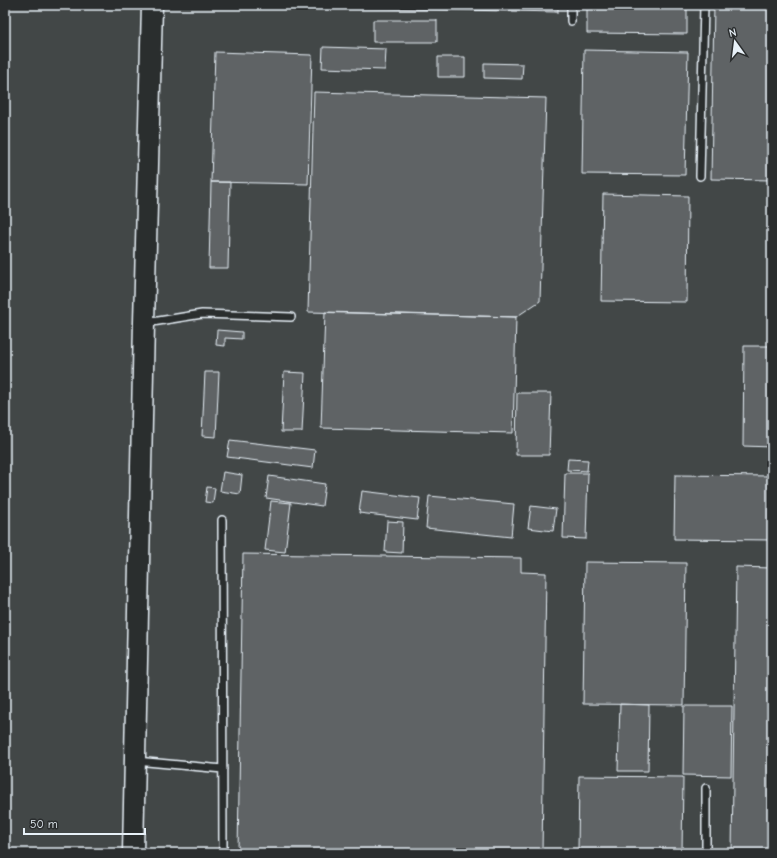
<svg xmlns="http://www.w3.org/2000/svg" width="777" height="858" font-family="'Comic Neue',sans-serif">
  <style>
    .built { fill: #424647 }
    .building { fill: #5f6365; stroke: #e8f1f8 }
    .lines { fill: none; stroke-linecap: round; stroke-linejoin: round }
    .service-casing { stroke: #e8f1f8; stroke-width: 10 }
    .secondary-casing { stroke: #e8f1f8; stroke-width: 23 }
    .service { stroke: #2a2d2e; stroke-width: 7 }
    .secondary { stroke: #2a2d2e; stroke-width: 20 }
  </style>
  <rect width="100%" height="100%" fill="#35393a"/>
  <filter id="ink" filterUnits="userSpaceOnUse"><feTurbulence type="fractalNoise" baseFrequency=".025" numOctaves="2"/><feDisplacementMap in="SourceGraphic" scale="8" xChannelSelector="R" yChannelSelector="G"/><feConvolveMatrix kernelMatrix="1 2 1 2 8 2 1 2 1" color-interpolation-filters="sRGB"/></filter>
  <g filter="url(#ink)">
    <!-- built -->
    <path class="built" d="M5,5H772V853H5Z"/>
    <!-- building -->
    <path class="building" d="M265,5H558V12L265,6Z
      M587,5H687V34L587,33Z
      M714,5H772V180L711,179Z
      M373,20H437V42H373Z
      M323,47L386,49L385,70L322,68Z
      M584,50L688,52L685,175L582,174Z
      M215,52L312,55L308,184L211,182Z
      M438,57H465V77H438Z
      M484,63L523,64L522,79L484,78Z
      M314,92L546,98L540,301L516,317L308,312Z
      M211,182H230L228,268H209Z
      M603,194L688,196L687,302L601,301Z
      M325,312L516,317L513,433L321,428Z
      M217,330L242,332V339L225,338V346L216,345Z
      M744,346H772V447L743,446Z
      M205,372H219L216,437L202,436Z
      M284,372L305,373L302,432H281Z
      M517,393H551L549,455H516Z
      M230,440L315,450L313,468L227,457Z
      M568,459L588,460L587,471L567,470Z
      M223,472L242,475L240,494L220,491Z
      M565,473H588L586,539L563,538Z
      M675,475L772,476V540L674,539Z
      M269,476L325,484L322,506L266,498Z
      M207,487L215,488L213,503L205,502Z
      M362,491L420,498L417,520L359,513Z
      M429,496L514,504L511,537L426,528Z
      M271,501L291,503L285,552L265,550Z
      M531,506L556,509L553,531L528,528Z
      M387,521L403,522L402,553L385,552Z
      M243,554L521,558V572L546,573L542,853H311L238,851Z
      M585,562L686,563L684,705L583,704Z
      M736,567L772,568V853H732Z
      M620,704L649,705L648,771H618Z
      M684,706H732L731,776L683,775Z
      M579,776L683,777L682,853H578Z"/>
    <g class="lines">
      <defs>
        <path id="service" d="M571,5V21
          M700,176L704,5
          M146,323L202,314L291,317
          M222,520L223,853
          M136,761L223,769
          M706,853V788"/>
        <path id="secondary" d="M133,853L144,323L152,5"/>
      </defs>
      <!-- service casing -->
      <use href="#service" class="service-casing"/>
      <!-- secondary casing -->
      <use href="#secondary" class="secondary-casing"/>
      <!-- service -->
      <use href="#service" class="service"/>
      <!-- secondary -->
      <use href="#secondary" class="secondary"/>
    </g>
  </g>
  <!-- margin -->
  <rect width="777" height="858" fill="none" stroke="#2a2d2e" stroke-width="20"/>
  <rect x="10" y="10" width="757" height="838" fill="none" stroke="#e8f1f8" stroke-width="1.5" filter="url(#ink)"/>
  <!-- north arrow -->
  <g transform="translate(735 42) rotate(346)" stroke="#2a2d2e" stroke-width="3" paint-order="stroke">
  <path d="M0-3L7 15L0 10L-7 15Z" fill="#e8f1f8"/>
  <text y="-6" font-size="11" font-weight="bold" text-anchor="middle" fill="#e8f1f8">N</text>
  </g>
  <!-- scale -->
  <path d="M24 828v6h121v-6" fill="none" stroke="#e8f1f8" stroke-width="2"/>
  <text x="30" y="828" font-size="12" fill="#e8f1f8" stroke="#2a2d2e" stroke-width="3" paint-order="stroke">50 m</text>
</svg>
